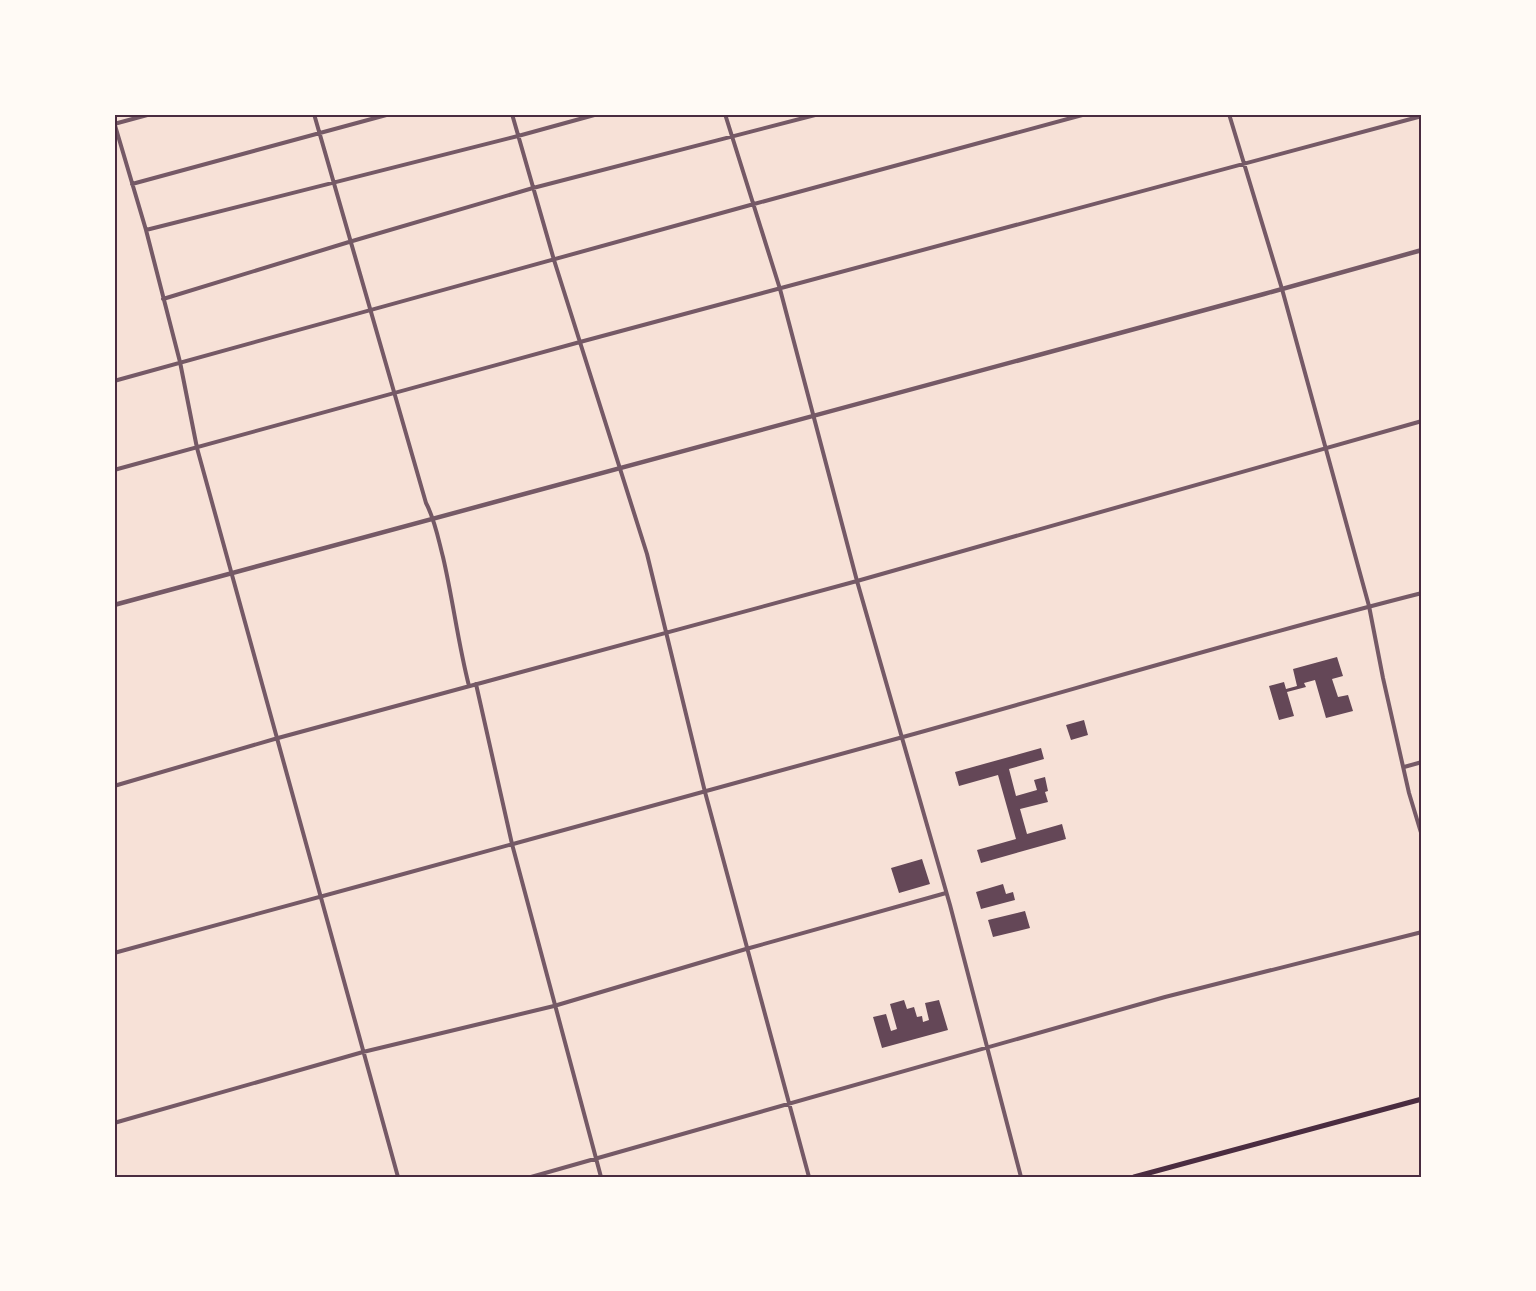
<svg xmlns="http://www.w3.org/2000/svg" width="1536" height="1291" font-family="Overpass,sans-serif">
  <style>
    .building { fill: #644757 }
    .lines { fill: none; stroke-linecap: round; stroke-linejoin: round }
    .minor { stroke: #755966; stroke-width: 4 }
    .tertiary { stroke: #755966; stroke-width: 4.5 }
    .secondary { stroke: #4a2c40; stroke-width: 5 }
    .neatline { fill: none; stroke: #4a2c40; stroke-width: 2 }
  </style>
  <rect width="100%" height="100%" fill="#f7e1d7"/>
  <!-- building -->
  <path class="building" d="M1337,657L1343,676L1332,679L1338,697L1348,695L1353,711L1326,718L1315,680L1304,683L1306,687L1287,692L1294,716L1279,720L1269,686L1284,682L1286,689L1297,686L1293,669Z
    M1084,720L1088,735L1071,740L1066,725Z
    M1041,748L1044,759L1009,769L1016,796L1037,790L1034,780L1045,777L1048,791L1045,792L1048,802L1020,809L1027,834L1062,824L1066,839L981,863L977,850L1016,839L998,775L959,786L955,772Z
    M922,859L930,884L899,893L891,868Z
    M1003,884L1006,894L1013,892L1015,900L981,909L976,892Z
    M1025,911L1030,928L993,937L988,920Z
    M904,1000L907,1009L914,1007L917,1017L922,1016L923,1022L929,1020L925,1003L939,1000L948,1030L882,1048L873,1017L886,1014L891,1031L897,1029L890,1004Z"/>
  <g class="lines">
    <!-- minor -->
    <path class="minor" d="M314,114L426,503C435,520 438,538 443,557C453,600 458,643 469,686
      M512,114L554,260L647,554L705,792L809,1177
      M725,114L780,289L857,581L950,905L1021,1177
      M1229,114L1282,289L1369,606L1383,678L1409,793L1422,836
      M114,122L146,230L180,362L197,448L398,1177
      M114,124L151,114
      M132,184L390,114
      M146,230L518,136L598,114
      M163,299L349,242L533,188L819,114
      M114,381L754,204L1086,114
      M114,470L580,342L1422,116
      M476,684L512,844L601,1177
      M1404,767L1422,762
      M114,786L278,738L857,581L1422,421
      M114,953C377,881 640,810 903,737C1076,689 1248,637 1422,593
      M114,1123L363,1052L554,1006L746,949L946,893
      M531,1177L1165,997L1422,932"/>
    <!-- tertiary -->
    <path class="tertiary" d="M114,605L1264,294L1422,250"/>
    <!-- secondary -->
    <path class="secondary" d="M1134,1177L1422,1099"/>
  </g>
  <!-- border -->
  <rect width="1536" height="1291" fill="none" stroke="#fffaf5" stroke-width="231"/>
  <rect x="116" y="116" width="1304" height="1060" class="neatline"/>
</svg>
